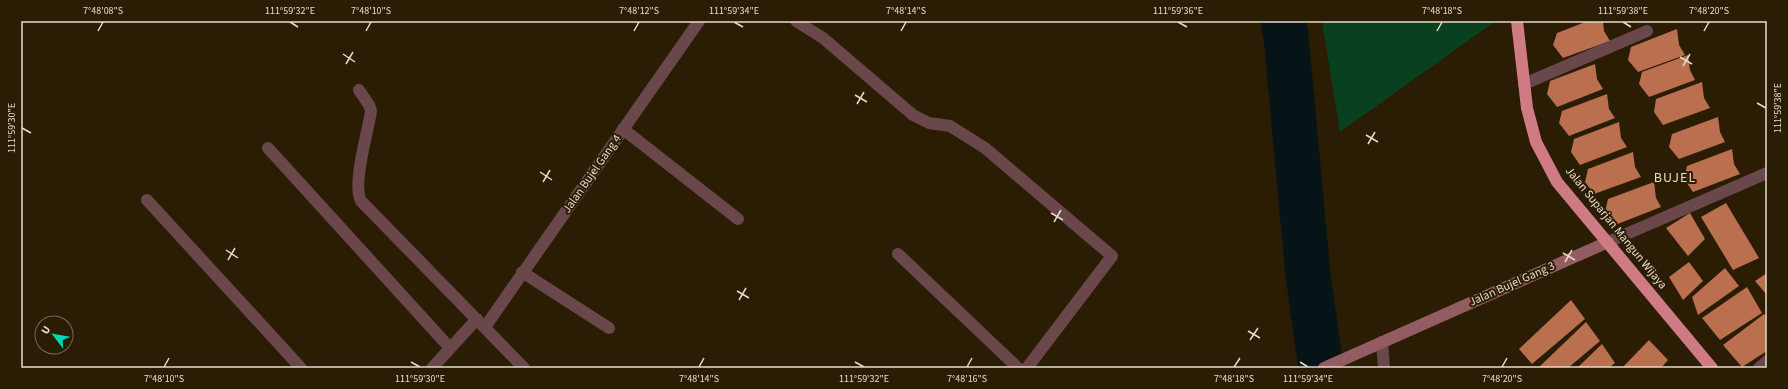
<svg xmlns="http://www.w3.org/2000/svg" width="1788" height="389" font-family="'Source Sans 3',sans-serif">
  <style>
    .green { fill: #09401f }
    .lines { fill: none; stroke-linecap: round; stroke-linejoin: round }
    .river { stroke: #061417; stroke-width: 45 }
    .building { fill: #ba6f4e }
    .street { stroke: #69474a; stroke-width: 12 }
    .secondary { stroke: #935c62; stroke-width: 12 }
    .highway { stroke: #d07a84; stroke-width: 12 }
    .ticks { fill: none; stroke: #e6dcce; stroke-width: 1.5 }
    .labels { text-anchor: middle; dominant-baseline: central; stroke-width: 4; stroke-linejoin: round; paint-order: stroke }
    .street-label { font-size: 12px; fill: #e6dcce; stroke: #2b1c04 }
    .quarter-label { font-size: 14px; letter-spacing: 1px; fill: #f0ddbf; stroke: #2b1c04 }
    .neatline { fill: none; stroke: #e6dcce; stroke-width: 1.5 }
    .ticks-label { font-size: 10px; text-anchor: middle; fill: #e6dcce }
  </style>
  <rect width="100%" height="100%" fill="#2b1c04"/>
  <!-- green -->
  <path class="green" d="M1322,21H1492L1493,23L1340,132Z"/>
  <g class="lines">
    <!-- river -->
    <path class="river" d="M1283,21L1286,36L1308,275L1321,368"/>
  </g>
  <!-- building -->
  <path class="building" d="M1588,21H1603L1604,31L1610,41L1563,58L1553,45L1557,33Z
    M1677,29L1679,45L1685,55L1638,72L1628,60L1631,47Z
    M1688,55L1690,70L1695,80L1649,97L1639,84L1642,72Z
    M1595,64L1597,79L1603,89L1557,107L1547,94L1550,81Z
    M1702,82L1704,98L1710,108L1663,125L1654,112L1656,99Z
    M1607,94L1609,109L1615,118L1569,136L1559,123L1562,111Z
    M1718,117L1720,132L1725,142L1679,159L1669,147L1672,134Z
    M1619,122L1621,138L1627,147L1580,165L1571,152L1574,139Z
    M1732,149L1734,164L1740,174L1693,192L1684,179L1687,166Z
    M1633,152L1635,167L1641,177L1594,194L1585,182L1588,169Z
    M1654,182L1656,198L1661,207L1615,225L1605,212L1608,199Z
    M1726,203L1759,258L1733,270L1701,217Z
    M1690,213L1705,239L1688,256L1666,228Z
    M1689,262L1703,281L1683,300L1669,277Z
    M1725,268L1739,286L1698,315L1692,297Z
    M1767,273V295L1755,281Z
    M1747,287L1762,313L1720,340L1702,318Z
    M1571,300L1585,319L1532,364L1519,349Z
    M1764,314L1767,317V351L1742,367L1723,345Z
    M1586,322L1600,341L1568,368H1538Z
    M1649,340L1668,360L1661,368H1622Z
    M1602,344L1615,363L1609,368H1577Z"/>
  <g class="lines">
    <!-- street -->
    <path class="street" d="M796,21L823,38L913,115L929,123L950,126L985,148L1112,256L1027,368
      M1524,84L1647,31
      M359,90L369,105L371,111C368,133 352,183 361,201L524,368
      M623,129L738,219
      M268,148L450,348
      M147,200L301,368
      M1608,242L1767,173
      M898,254L1018,368
      M522,272L609,328
      M485,327L699,21
      M1382,342L1384,368
      M432,368L477,319
      M1759,368L1767,361"/>
    <!-- secondary -->
    <path class="secondary" d="M1324,368L1608,242"/>
    <!-- highway -->
    <path class="highway" d="M1517,21L1527,108L1536,142L1557,182L1712,368"/>
  </g>
  <!-- ticks -->
  <path class="ticks" d="M290,22L298,27M734,22L743,27M1178,22L1187,27M1623,22L1631,27M98,31L103,22M366,31L371,22M634,31L639,22M901,31L906,22M1437,31L1442,22M1704,31L1709,22M343,54L355,62M1680,57L1692,64M346,64L353,52M1683,66L1690,54M855,95L867,102M1757,103L1766,108M857,104L864,92M22,128L31,133M1366,135L1378,142M1368,144L1375,132M540,172L552,180M543,182L550,170M1051,213L1063,220M1054,222L1061,210M226,250L238,258M1563,253L1575,260M228,260L235,248M1565,262L1572,250M737,291L749,298M739,300L746,288M1248,331L1260,338M1250,340L1258,328M411,362L420,367M855,362L864,367M1300,362L1308,367M164,367L169,358M699,367L704,358M967,367L972,358M1234,367L1240,358M1502,367L1507,358"/>
  <g class="labels">
    <!-- street labels -->
    <g class="street-label">
      <text transform="translate(592 174) rotate(-55)">Jalan Bujel Gang 4</text>
      <text transform="translate(1616 228) rotate(51)">Jalan Suparjan Mangun Wijaya</text>
      <text transform="translate(1512 284) rotate(-24)">Jalan Bujel Gang 3</text>
    </g>
    <!-- quarter labels -->
    <g class="quarter-label">
      <text x="1675" y="178">BUJEL</text>
    </g>
  </g>
  <!-- border -->
  <rect width="1788" height="389" fill="none" stroke="#2b1c04" stroke-width="44"/>
  <!-- north arrow -->
  <g transform="translate(54 335) rotate(301)"><circle r="19" fill="#2b1c04" stroke="#766955"/>
  <path d="M0-3L7 15L0 10L-7 15Z" fill="#01d5b6"/>
  <text y="-6" font-size="11" font-weight="bold" text-anchor="middle" fill="#e6dcce">U</text>
  </g>
  <rect x="22" y="22" width="1744" height="345" class="neatline"/>
  <g class="ticks-label">
    <text x="103" y="14">7°48'08"S</text>
    <text x="290" y="14">111°59'32"E</text>
    <text x="371" y="14">7°48'10"S</text>
    <text x="639" y="14">7°48'12"S</text>
    <text x="734" y="14">111°59'34"E</text>
    <text x="906" y="14">7°48'14"S</text>
    <text x="1178" y="14">111°59'36"E</text>
    <text x="1442" y="14">7°48'18"S</text>
    <text x="1623" y="14">111°59'38"E</text>
    <text x="1709" y="14">7°48'20"S</text>
    <text transform="translate(1777 108) rotate(-90)" y="4">111°59'38"E</text>
    <text transform="translate(11 128) rotate(-90)" y="4">111°59'30"E</text>
    <text x="164" y="382">7°48'10"S</text>
    <text x="420" y="382">111°59'30"E</text>
    <text x="699" y="382">7°48'14"S</text>
    <text x="864" y="382">111°59'32"E</text>
    <text x="967" y="382">7°48'16"S</text>
    <text x="1234" y="382">7°48'18"S</text>
    <text x="1308" y="382">111°59'34"E</text>
    <text x="1502" y="382">7°48'20"S</text>
  </g>
</svg>
